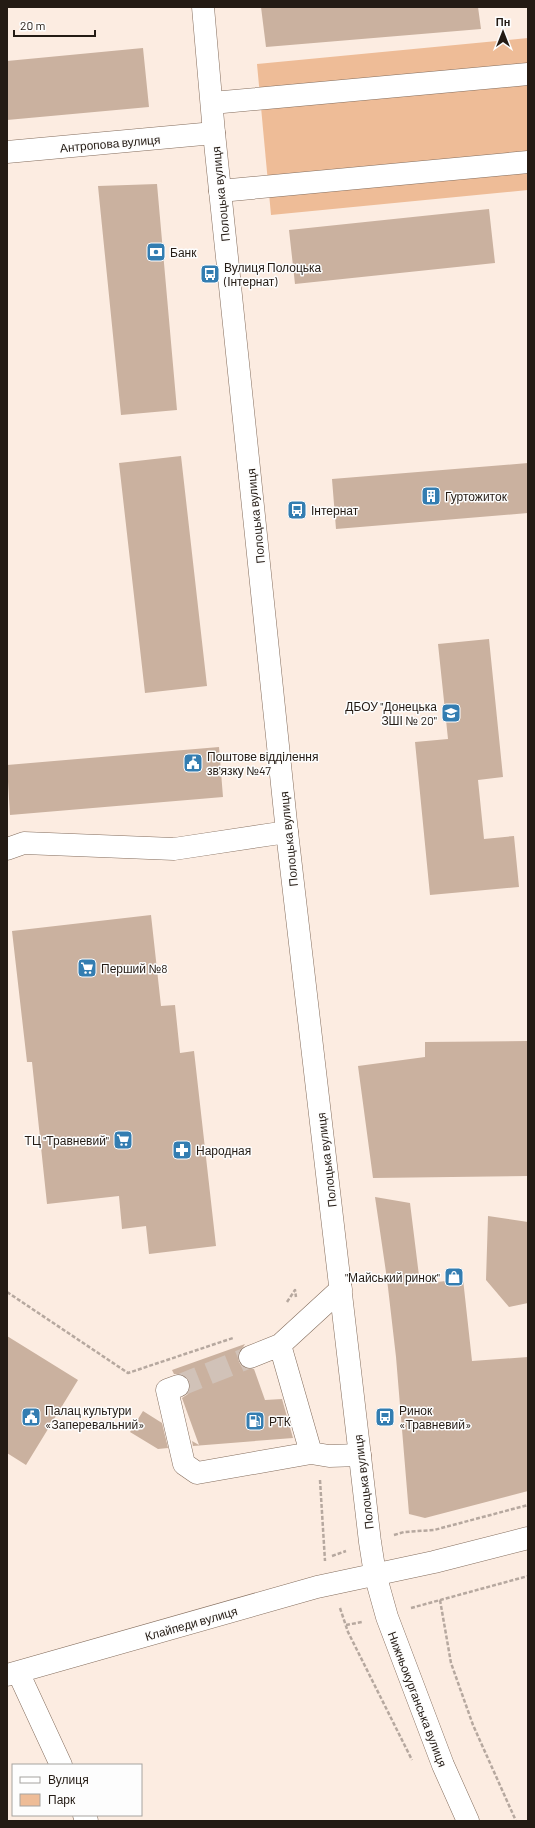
<svg xmlns="http://www.w3.org/2000/svg" width="535" height="1828" font-family="Barlow,sans-serif">
  <style>
    .green { fill: #eebc97 }
    .building { fill: #cab19f }
    .lines { fill: none; stroke-linecap: round; stroke-linejoin: round }
    .minor-tunnel { stroke: #d1c2b8; stroke-width: 22; stroke-dasharray: 22 11; stroke-linecap: butt }
    .minor-casing { stroke: #846d5d; stroke-width: 23 }
    .major-casing { stroke: #846d5d; stroke-width: 23 }
    .path { stroke: #b6a89f; stroke-width: 2.5; stroke-dasharray: 4 2; stroke-linecap: butt }
    .minor { stroke: #fff; stroke-width: 22 }
    .major { stroke: #fff; stroke-width: 22 }
    .labels { text-anchor: middle; dominant-baseline: central; stroke-width: 3; stroke-linejoin: round; paint-order: stroke }
    .street-label { font-size: 12px; fill: #241b14; stroke: #fdfdfd }
    .poi-label { font-size: 12px; fill: #241b14; stroke: #fdfdfd; text-anchor: start }
  </style>
  <rect width="100%" height="100%" fill="#fcece1"/>
  <!-- green -->
  <path class="green" d="M528,38V190L271,215L257,64Z"/>
  <!-- building -->
  <path class="building" d="M261,7H478L481,29L266,47Z
    M143,48L149,107L7,120V61Z
    M157,184L177,410L121,415L98,186Z
    M489,209L495,263L295,284L289,230Z
    M181,456L207,686L145,693L119,463Z
    M528,463V513L336,529L332,479Z
    M489,639L503,777L478,780L484,839L514,836L519,887L430,895L415,742L448,739L438,644Z
    M219,747L223,797L10,815L7,765Z
    M151,915L161,1006L175,1005L180,1053L194,1051L216,1246L149,1254L146,1226L122,1229L119,1196L47,1204L32,1062H27L12,931Z
    M528,1041V1176L373,1178L358,1066L425,1057V1042Z
    M375,1197L410,1203L420,1284L463,1279L472,1361L528,1357V1491L425,1518L409,1514L396,1357L387,1279Z
    M488,1216L528,1222V1303L509,1307L486,1280Z
    M7,1336L78,1380L26,1465L7,1453Z
    M245,1344L238,1355L239,1362L242,1367L248,1369H254L265,1400L282,1399L293,1438L193,1446L192,1441L199,1445L182,1398L188,1394L190,1388V1382L186,1376L180,1374H174L172,1370Z
    M143,1411L162,1423L168,1448L158,1449L130,1432Z"/>
  <g class="lines">
    <!-- minor-tunnel -->
    <path class="minor-tunnel" d="M178,1386L250,1357"/>
    <defs>
      <path id="minor" d="M212,103L528,74
        M7,152L214,133
        M220,191L528,162
        M7,849L24,843L174,849L287,832
        M341,1289L280,1345L311,1453L329,1456L360,1455
        M250,1357L280,1345
        M178,1386L167,1390L184,1464L197,1473L311,1453
        M18,1672L61,1765
        M7,1675L317,1587L434,1562L528,1538
        M84,1815L87,1821"/>
      <path id="major" d="M203,7L214,133L287,832L370,1542L375,1574L387,1617L443,1765L468,1821"/>
    </defs>
    <!-- minor casing -->
    <use href="#minor" class="minor-casing"/>
    <!-- major casing -->
    <use href="#major" class="major-casing"/>
    <!-- path -->
    <path class="path" d="M7,1292L128,1373L233,1338
      M287,1302L295,1290L296,1297
      M320,1480L325,1561
      M394,1535L404,1532L434,1530L528,1505
      M332,1556L346,1551
      M440,1600L451,1663L473,1725L516,1821
      M340,1608L348,1632L412,1760
      M411,1608L528,1576
      M346,1625L362,1622"/>
    <!-- minor -->
    <use href="#minor" class="minor"/>
    <!-- major -->
    <use href="#major" class="major"/>
  </g>
  <!-- icons -->
  <defs>
    <symbol id="bank-square" viewBox="-11 -11 22 22"><rect x="-9" y="-9" width="18" height="18" rx="4" fill="#337db1" stroke="#fdfdfd"/><path d="M-6-4H6V4H-6ZM0-2.3a2.3 2.3 0 1 0 0 4.6a2.3 2.3 0 1 0 0-4.6Z" fill="#fff"/></symbol>
    <symbol id="bus-square" viewBox="-11 -11 22 22"><rect x="-9" y="-9" width="18" height="18" rx="4" fill="#337db1" stroke="#fdfdfd"/><path d="M-5-6H5V4H4V6H2V4H-2V6H-4V4H-5ZM-3.5-4V0h7V-4ZM-3.5 1.2v1.5H-2V1.2ZM2 1.2v1.5H3.5V1.2Z" fill="#fff"/></symbol>
    <symbol id="building-square" viewBox="-11 -11 22 22"><rect x="-9" y="-9" width="18" height="18" rx="4" fill="#337db1" stroke="#fdfdfd"/><path d="M-4-6H4V6H1V3H-1V6H-4ZM-2.5-4.3h1.7v1.8h-1.7ZM.8-4.3h1.7v1.8H.8ZM-2.5-1h1.7V.8h-1.7ZM.8-1h1.7V.8H.8Z" fill="#fff"/></symbol>
    <symbol id="school-square" viewBox="-11 -11 22 22"><rect x="-9" y="-9" width="18" height="18" rx="4" fill="#337db1" stroke="#fdfdfd"/><path d="M0-5L7-2L0 1L-7-2ZM-4 1L0 2.5L4 1V4Q0 6-4 4Z" fill="#fff"/></symbol>
    <symbol id="civic-square" viewBox="-11 -11 22 22"><rect x="-9" y="-9" width="18" height="18" rx="4" fill="#337db1" stroke="#fdfdfd"/><path d="M-.6-6.5H3V-4.5H.6V-3L4-1V1h2V6H-6V1h2V-1L-.6-3ZM-1.2 2.5V6h2.4V2.5Z" fill="#fff"/></symbol>
    <symbol id="supermarket-square" viewBox="-11 -11 22 22"><rect x="-9" y="-9" width="18" height="18" rx="4" fill="#337db1" stroke="#fdfdfd"/><path d="M-6-5.5h2.5l.6 2H6L4.5 2H-2.5L-4.4-4H-6ZM-1.5 3.2a1.3 1.3 0 1 0 .1 0ZM3 3.2a1.3 1.3 0 1 0 .1 0Z" fill="#fff"/></symbol>
    <symbol id="pharmacy-square" viewBox="-11 -11 22 22"><rect x="-9" y="-9" width="18" height="18" rx="4" fill="#337db1" stroke="#fdfdfd"/><path d="M-2-6h4v4h4v4h-4v4h-4v-4h-4v-4h4Z" fill="#fff"/></symbol>
    <symbol id="shop-square" viewBox="-11 -11 22 22"><rect x="-9" y="-9" width="18" height="18" rx="4" fill="#337db1" stroke="#fdfdfd"/><path d="M-5-2.5h2.3a2.7 3.5 0 0 1 5.4 0H5L5.5 6h-11ZM-1.5-2.5h3a1.5 2.3 0 0 0-3 0Z" fill="#fff"/></symbol>
    <symbol id="fuel-square" viewBox="-11 -11 22 22"><rect x="-9" y="-9" width="18" height="18" rx="4" fill="#337db1" stroke="#fdfdfd"/><path d="M-5.5-6h7V0h2V4h1.3V-2.5L3-4.5l.8-.8L6-3V5H2.5V1h-1V6h-7ZM-4.2-4.7v3.2H.2V-4.7Z" fill="#fff"/></symbol>
  </defs>
  <g fill-rule="evenodd">
    <use href="#bank-square" x="145" y="241" width="22" height="22"/>
    <use href="#bus-square" x="199" y="263" width="22" height="22"/>
    <use href="#building-square" x="420" y="485" width="22" height="22"/>
    <use href="#bus-square" x="286" y="499" width="22" height="22"/>
    <use href="#school-square" x="440" y="702" width="22" height="22"/>
    <use href="#civic-square" x="182" y="752" width="22" height="22"/>
    <use href="#supermarket-square" x="76" y="957" width="22" height="22"/>
    <use href="#supermarket-square" x="112" y="1129" width="22" height="22"/>
    <use href="#pharmacy-square" x="171" y="1139" width="22" height="22"/>
    <use href="#shop-square" x="443" y="1266" width="22" height="22"/>
    <use href="#civic-square" x="20" y="1406" width="22" height="22"/>
    <use href="#bus-square" x="374" y="1406" width="22" height="22"/>
    <use href="#fuel-square" x="244" y="1410" width="22" height="22"/>
  </g>
  <g class="labels">
    <!-- street labels -->
    <g class="street-label">
      <text transform="translate(110 143) rotate(-5)">Антропова вулиця</text>
      <text transform="translate(220 194) rotate(-96)">Полоцька вулиця</text>
      <text transform="translate(255 516) rotate(-96)">Полоцька вулиця</text>
      <text transform="translate(288 839) rotate(-96)">Полоцька вулиця</text>
      <text transform="translate(326 1160) rotate(-97)">Полоцька вулиця</text>
      <text transform="translate(363 1482) rotate(-97)">Полоцька вулиця</text>
      <text transform="translate(191 1623) rotate(-16)">Клайпеди вулиця</text>
      <text transform="translate(418 1699) rotate(69)">Нижньокурганська вулиця</text>
    </g>
    <!-- poi labels -->
    <g class="poi-label">
      <text x="170" y="252">Банк</text>
      <text x="224" y="267">Вулиця Полоцька<tspan x="224" dy="14">(Інтернат)</tspan></text>
      <text x="445" y="496">Гуртожиток</text>
      <text x="311" y="510">Інтернат</text>
      <text x="437" y="706" text-anchor="end">ДБОУ "Донецька<tspan x="437" dy="14">ЗШІ № 20"</tspan></text>
      <text x="207" y="756">Поштове відділення<tspan x="207" dy="14">зв'язку №47</tspan></text>
      <text x="101" y="968">Перший №8</text>
      <text x="109" y="1140" text-anchor="end">ТЦ "Травневий"</text>
      <text x="196" y="1150">Народная</text>
      <text x="440" y="1277" text-anchor="end">"Майський ринок"</text>
      <text x="45" y="1410">Палац культури<tspan x="45" dy="14">«Заперевальний»</tspan></text>
      <text x="399" y="1410">Ринок<tspan x="399" dy="14">«Травневий»</tspan></text>
      <text x="269" y="1421">РТК</text>
    </g>
  </g>
  <!-- border -->
  <rect width="535" height="1828" fill="none" stroke="#241b14" stroke-width="16"/>
  <!-- legend -->
  <rect x="12" y="1764" width="130" height="52" fill="#fdfdfd" stroke="#a6a3a0"/>
  <rect x="20" y="1777" width="20" height="6" fill="#ffffff" stroke="#a6a3a0"/>
  <text x="48" y="1784" font-size="12" fill="#241b14">Вулиця</text>
  <rect x="20" y="1794" width="20" height="12" fill="#eebc97" stroke="#a6a3a0"/>
  <text x="48" y="1804" font-size="12" fill="#241b14">Парк</text>
  <!-- north arrow -->
  <g transform="translate(503 32)" stroke="#fdfdfd" stroke-width="3" paint-order="stroke">
  <path d="M0-3L7 15L0 10L-7 15Z" fill="#241b14"/>
  <text y="-6" font-size="11" font-weight="bold" text-anchor="middle" fill="#241b14">Пн</text>
  </g>
  <!-- scale -->
  <path d="M14 30v6h81v-6" fill="none" stroke="#241b14" stroke-width="2"/>
  <text x="20" y="30" font-size="12" fill="#241b14" stroke="#fdfdfd" stroke-width="3" paint-order="stroke">20 m</text>
</svg>
